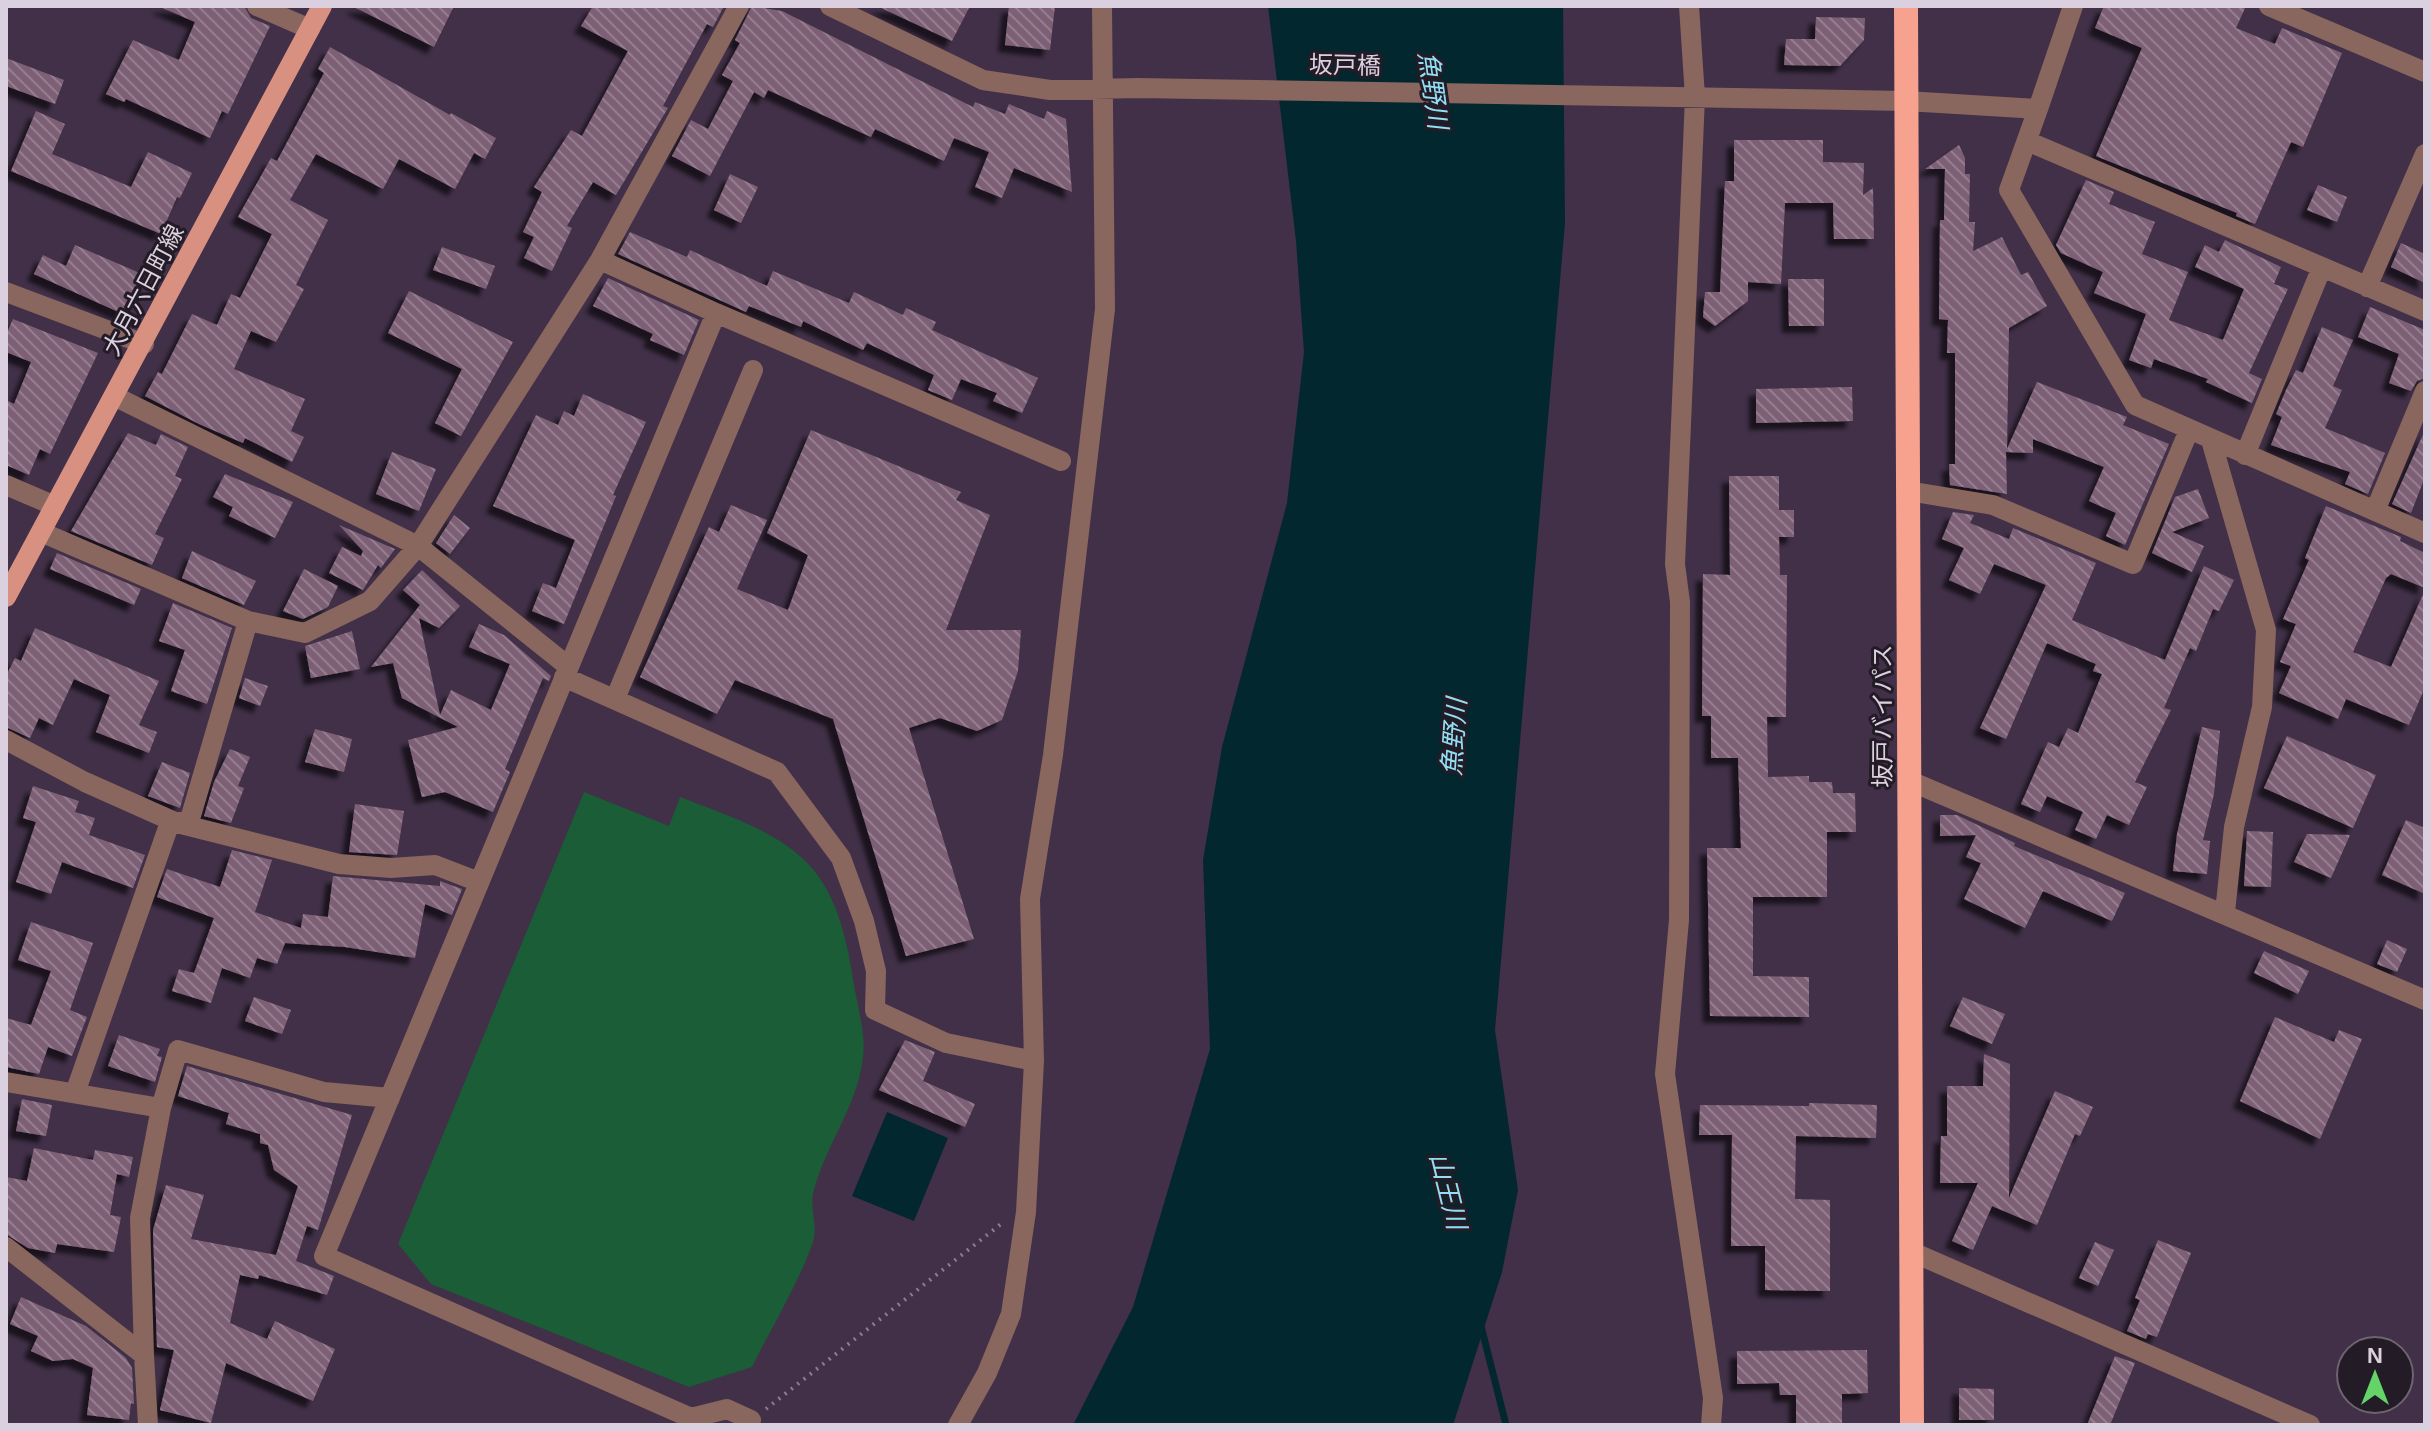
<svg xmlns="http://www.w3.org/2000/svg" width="2431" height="1431" font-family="Arial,'Noto Sans JP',sans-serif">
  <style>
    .pitch { fill: #1a5d36 }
    .water { fill: #03272f }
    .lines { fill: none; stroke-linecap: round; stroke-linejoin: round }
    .stream { stroke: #03272f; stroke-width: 7 }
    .building { fill: url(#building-back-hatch); filter: url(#shadow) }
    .path { stroke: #8b7c90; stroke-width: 4; stroke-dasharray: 2 6; stroke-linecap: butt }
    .minor { stroke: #89665e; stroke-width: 20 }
    .major { stroke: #d89181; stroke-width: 20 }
    .highway { stroke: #f7a28f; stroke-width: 24 }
    .labels { text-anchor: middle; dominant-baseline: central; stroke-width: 6; stroke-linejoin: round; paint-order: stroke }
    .street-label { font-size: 24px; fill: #dbd0df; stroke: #231c26 }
    .water-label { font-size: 26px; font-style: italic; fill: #92def4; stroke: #231c26 }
  </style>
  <defs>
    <pattern id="building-back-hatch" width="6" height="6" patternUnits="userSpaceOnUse" patternTransform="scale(2)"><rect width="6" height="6" fill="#7d6175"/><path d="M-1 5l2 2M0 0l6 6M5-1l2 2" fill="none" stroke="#957e8f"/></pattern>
    <filter id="shadow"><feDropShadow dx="-7" dy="7" stdDeviation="2" flood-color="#0009"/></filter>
  </defs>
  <rect width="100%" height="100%" fill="#413048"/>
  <!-- pitch -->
  <path class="pitch" d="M584,792L669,826L680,797C794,840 836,856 854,985C858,1008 866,1035 863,1057C858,1106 824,1147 813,1194C810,1209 818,1226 813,1242C798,1285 772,1326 752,1367L689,1387L431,1284L398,1244Z"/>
  <!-- water -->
  <path class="water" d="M1268,6H1563L1565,223L1495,1030L1518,1190L1502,1272L1453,1425H1073L1133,1307L1210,1049L1203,860L1222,747L1287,503L1304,352L1296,241Z
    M887,1112L948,1138L914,1221L852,1196Z"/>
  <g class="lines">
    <!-- stream -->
    <path class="stream" d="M1481,1326L1506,1425"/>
  </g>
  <!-- building -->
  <path class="building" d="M158,6H244L251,18L270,26L228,114L222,111L210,138L126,99L124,102L106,94L133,40L179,60L195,22Z
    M352,6H454L434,47Z
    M593,6H724L713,27L707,24L663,106L668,108L616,195L593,182L567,226L572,228L552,271L524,258L534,237L523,232L542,192L534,187L571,130L582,136L628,51L581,26Z
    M752,6L782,11L973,107L975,102L1005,114L1009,104L1044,119L1047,111L1066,119L1072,192L1014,168L1002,198L975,187L989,152L954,138L944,161L875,129L871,137L768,90L764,98L754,92L710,176L672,156L691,120L708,129L733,81L722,75L740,43L735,40Z
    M877,6H970L952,41Z
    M1009,6H1055L1050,50L1005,45Z
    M2104,6H2246L2236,28L2275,44L2282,28L2342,53L2303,147L2291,142L2255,224L2236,216L2237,213L2096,156L2142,48L2095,28Z
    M1816,17L1865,18L1864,40L1840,66L1784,65L1786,39H1815Z
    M330,47L450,115L451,113L496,138L485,159L474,153L455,189L399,159L383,189L316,154L290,200L328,220L296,285L304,289L276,342L251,331L234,369L305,399L291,431L304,437L292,462L245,438L243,443L199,424L145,396L158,372L162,374L192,314L217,325L231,294L240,298L272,234L238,217L271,158L277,161L324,73L318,69Z
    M6,58L64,80L55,104L6,86Z
    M36,111L65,124L52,154L131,187L148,152L192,173L180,198L177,197L161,234L11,171Z
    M1734,140H1823V162L1864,163L1863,195L1873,188L1874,239H1834L1833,203H1785L1781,284L1748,282V301L1715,326L1703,317L1705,292H1720L1725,181H1734Z
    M1959,145L1965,158V174H1970L1969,222H1975L1973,251L2002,237L2021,275L2028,272L2047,306L2009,328L2007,449L2037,382L2127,417L2123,425L2169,444L2125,545L2106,536L2116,513L2089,501L2104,467L2033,439V453L2006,452L2007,494L1950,485L1949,464H1955V353H1947L1948,320L1939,319L1940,220H1944L1945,169H1925Z
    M730,174L758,187L741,223L714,210Z
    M2086,180L2114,192L2109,204L2155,222L2142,254L2188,272L2169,320L2223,340L2244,289L2195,267L2205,245L2219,252L2225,240L2281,267L2274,284L2288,289L2249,373L2262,379L2252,403L2206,382L2208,379L2154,359L2151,368L2129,360L2146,314L2094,293L2103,272L2061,253L2056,245Z
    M2318,185L2347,197L2337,222L2307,210Z
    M630,232L687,257L690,250L767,286L773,271L849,303L854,292L903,315L906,308L936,322L932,330L1038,378L1022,413L993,401L997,393L961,379L952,400L928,390L934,375L867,343L863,350L803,321L801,327L749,306L746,312L618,254Z
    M2401,243L2425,254V283L2391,267Z
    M75,245L142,274L123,314L34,274L43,255L66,266Z
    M442,247L495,266L486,289L433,270Z
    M608,278L699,320L684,355L650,340L653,334L593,306Z
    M1788,279H1824V326H1789Z
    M409,291L513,342L461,436L435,423L462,369L388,333Z
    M2370,307L2425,330V378L2417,381L2411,391L2389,383L2399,354L2358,337Z
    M13,319L98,353L50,454L40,449L29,475L6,465V400L14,404L31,362L6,352V335Z
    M2322,327L2353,340L2333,386L2342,390L2325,428L2385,453L2368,494L2345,484L2350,472L2271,445L2282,417L2276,414L2286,390L2296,370L2303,373Z
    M1852,387L1853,421L1756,423V389Z
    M583,394L646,422L613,495L616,496L564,624L532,611L543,583L556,588L575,540L493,506L536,415L558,425L564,411L574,416Z
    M811,430L961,492L956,500L990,515L946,630H1021L1018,671L1002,720L977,731L940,718L909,728L974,939L906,956L833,719L735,680L717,714L640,677L709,527L719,532L731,505L767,520L737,589L788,610L808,555L767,533Z
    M2425,430V477L2411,513L2392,504Z
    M128,433L156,445L161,434L188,447L175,476L182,479L155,534L164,538L152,565L71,531Z
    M392,452L436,469L419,511L376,494Z
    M225,474L293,502L275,538L229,516L233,507L213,497Z
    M1729,476H1779V510H1794V537H1779L1780,575H1787L1786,717H1767L1768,777L1809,776V782H1832L1833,793H1855L1856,832H1827V897H1753V976L1809,977V1017L1710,1016L1707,848H1741L1738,758H1711V716H1702L1703,574L1730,575Z
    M2198,489L2209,518L2172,532L2204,546L2192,572L2152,553L2175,497Z
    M2326,506L2401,537L2400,541L2425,553V588L2391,574L2386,578L2353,652L2391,667L2425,590V687L2409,725L2346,699L2338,719L2279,693L2291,666L2280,662L2296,624L2283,619L2309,560L2305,558Z
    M1953,512L1974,515L1970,523L2009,539L2013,528L2096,563L2072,620L2165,660L2204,566L2234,580L2219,611L2213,609L2196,651L2190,648L2164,708L2171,710L2135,782L2147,787L2129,825L2107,815L2096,839L2075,830L2083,812L2047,796L2040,812L2021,804L2048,742L2059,747L2068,728L2078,733L2102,674L2093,671L2096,664L2047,643L2006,739L1980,728L2046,585L1994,564L1980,594L1949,580L1964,548L1942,539Z
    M454,515L470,528L450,554L436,543Z
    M339,525L395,549L381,568L378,565L363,590L329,573L342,547L361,556L363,551Z
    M192,551L256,581L244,605L182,578Z
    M57,553L141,589L134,605L50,569Z
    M304,569L338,586L328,607L303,619L283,611Z
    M422,570L460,606L439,628L419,618L440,715L451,690L491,710L510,664L469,647L479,624L504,635L551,676L549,681L543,678L505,769L510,772L493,812L445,792L422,797L408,740L458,727L402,698L393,663L371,667L420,605L403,590Z
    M173,603L232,628L207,704L171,691L185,650L159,641Z
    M35,628L159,681L139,725L157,732L149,753L96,732L110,695L74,679L53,725L39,718L30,738L6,727V676L15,658L21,661Z
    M352,631L360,669L311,678L305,646Z
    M245,678L268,686L260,706L239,698Z
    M2202,727L2220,731L2214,794L2203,840L2210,841L2207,874L2173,871L2177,834Z
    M315,729L352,739L344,772L305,762Z
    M2287,736L2376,775L2353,828L2264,788Z
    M230,749L250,757L238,786L244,788L231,823L204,816L214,782Z
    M162,762L190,773L180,808L148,796Z
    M33,786L79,801L75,812L95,818L89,835L145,855L133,888L62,862L51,894L16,882L36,822L23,818Z
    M355,804L404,811L397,855L349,852Z
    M1940,815H1957L2015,843L2014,846L2125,893L2112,921L2043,891L2025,928L1964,899L1981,863L1966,857L1976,835L1940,836Z
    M2406,820L2425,828V894L2382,875Z
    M2247,831L2273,832L2271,887L2244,886Z
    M2307,834L2350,835L2331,878L2294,862Z
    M232,850L272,860L255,912L301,928L303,914L328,917L333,876L440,886V881L462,889L452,915L425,904L415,958L345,947L285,943L277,964L257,958L250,978L222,968L211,1003L172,991L179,969L194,973L214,918L157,897L167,869L220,887Z
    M31,922L93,943L70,1010L87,1017L72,1056L48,1047L39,1074L6,1067V1018L31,1025L51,971L18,960Z
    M2387,940L2407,949L2397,972L2377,964Z
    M2264,951L2309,971L2298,994L2254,973Z
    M254,997L291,1010L282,1034L245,1021Z
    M1963,997L2005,1014L1992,1044L1950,1026Z
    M2275,1017L2334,1042L2339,1030L2362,1039L2320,1139L2240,1101Z
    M119,1035L160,1049L157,1056L162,1057L155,1082L108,1066Z
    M905,1040L935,1052L923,1081L975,1104L965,1127L879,1090Z
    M1984,1054L2010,1064L2009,1198L2055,1091L2093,1107L2080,1136L2075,1134L2037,1225L1992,1206L1973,1250L1952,1241L1978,1183H1940L1941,1136H1947V1086H1983Z
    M187,1066L352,1115L318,1230L307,1226L296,1261L334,1276L327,1295L259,1275L258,1279L240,1275L230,1323L267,1339L275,1321L335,1349L313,1401L226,1363L211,1423L160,1410L174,1350L157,1347L153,1230L166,1185L204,1195L191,1239L276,1255L298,1186L274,1170L268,1145L260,1143V1134L226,1124L229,1113L178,1096Z
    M22,1099L52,1105L46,1136L16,1131Z
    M1809,1103L1877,1105L1876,1138L1796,1136L1795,1199L1830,1200V1291L1765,1290V1246H1731L1732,1135H1699L1700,1105L1809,1106Z
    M34,1148L93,1160L95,1150L133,1157L129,1177L117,1174L110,1215L121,1217L114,1252L57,1244L55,1253L28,1248L6,1234V1177L27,1181Z
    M2158,1240L2191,1253L2157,1337L2148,1334L2146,1339L2127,1331L2140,1300L2135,1298Z
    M2095,1242L2114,1250L2098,1286L2079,1278Z
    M21,1297L86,1326L126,1358L132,1368L134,1404L131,1403L129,1420L87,1415L93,1368L73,1359L53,1361L31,1351L38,1336L10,1324Z
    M1867,1350L1868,1393L1842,1394V1425H1796V1395H1780L1779,1383L1737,1384V1351Z
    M2115,1356L2135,1363L2117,1408L2110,1425H2087Z
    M1959,1388L1994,1389V1420H1959Z"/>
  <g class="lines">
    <!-- path -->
    <path class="path" d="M766,1409L1001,1224"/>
    <!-- minor -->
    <path class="minor" d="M257,6L310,29
      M830,6L983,80L1050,90L1138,88L1906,101L2038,109L2073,6
      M1689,6L1695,97L1675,564L1680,602L1679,920L1665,1074L1713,1398L1711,1425
      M2269,6L2425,72
      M2038,109L2009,190L2135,405L2425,533
      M2027,141L2425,311
      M600,260L716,313L324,1256L691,1418L727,1409L751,1420
      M2367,287L2425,154
      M6,292L144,344
      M716,313L1061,461
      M116,397L418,546L569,667
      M2211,440L2266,630L2262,707L2234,827L2225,912
      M2245,455L2322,267
      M6,485L55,506
      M1908,491L1993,505L2133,564L2189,430
      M2375,511L2425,391
      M41,532L248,621L305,633L370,601L418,546L600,260L739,6
      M564,677L777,772L841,858L864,921L876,971L875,1010L946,1043L1034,1061
      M615,699L753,370
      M6,740L85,782L177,823L339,864L391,868L435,865L479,882
      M1910,781L2425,1000
      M6,1082L161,1108
      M75,1093L169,825L190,819L248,621
      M6,1247L144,1355L148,1425
      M1912,1252L2310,1425
      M144,1355L140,1218L161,1108L178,1050L324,1092L390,1098
      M958,1425L987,1373L1011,1314L1026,1212L1034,1061L1030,899L1053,755L1105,309L1102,6"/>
    <!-- major -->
    <path class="major" d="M6,597L322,6"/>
    <!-- highway -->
    <path class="highway" d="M1906,6L1912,1425"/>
  </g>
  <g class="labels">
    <!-- street labels -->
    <g class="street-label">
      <text transform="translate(1345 65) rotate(1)">坂戸橋</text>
      <text transform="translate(143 290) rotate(-62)">大月六日町線</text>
      <text transform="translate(1882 716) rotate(-90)">坂戸バイパス</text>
    </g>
    <!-- water labels -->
    <g class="water-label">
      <text transform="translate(1433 90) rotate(82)">魚野川</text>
      <text transform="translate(1454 737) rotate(-86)">魚野川</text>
      <text transform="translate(1448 1191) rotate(76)">山王川</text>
    </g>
  </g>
  <!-- border -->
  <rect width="2431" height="1431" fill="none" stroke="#dbd0df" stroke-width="16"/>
  <!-- north arrow -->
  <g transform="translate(2375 1375)"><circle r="38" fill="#231c26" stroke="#6d6470" stroke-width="2"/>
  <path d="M0-6L14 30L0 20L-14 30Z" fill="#64d468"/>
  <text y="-12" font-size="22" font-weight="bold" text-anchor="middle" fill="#dbd0df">N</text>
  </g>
</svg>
